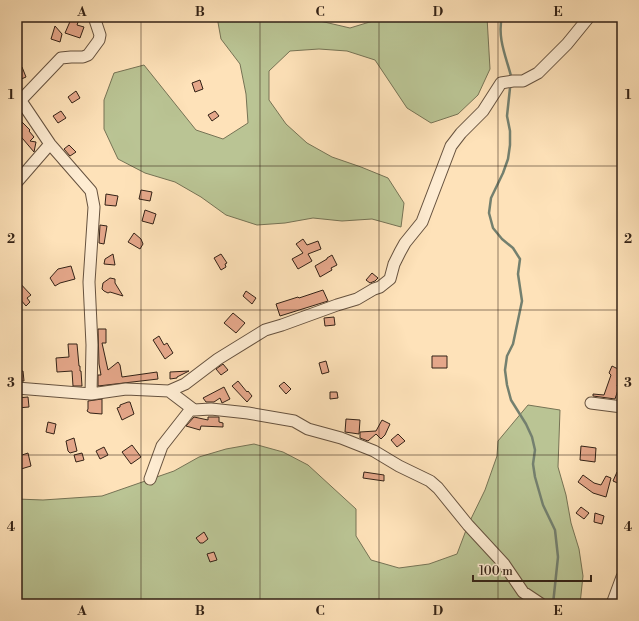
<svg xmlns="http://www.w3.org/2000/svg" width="639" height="621" font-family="'Libre Bodoni',serif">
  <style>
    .green { fill: #bac494; stroke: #767355 }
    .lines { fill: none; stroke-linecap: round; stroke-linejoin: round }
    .stream { stroke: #74806f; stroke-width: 2.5 }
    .building { fill: #e5a78a; stroke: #332216 }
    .minor-casing { stroke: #66523f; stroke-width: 13 }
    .minor { stroke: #feecd2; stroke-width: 11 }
    .grid { fill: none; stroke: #332216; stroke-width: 1; stroke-opacity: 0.55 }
    .neatline { fill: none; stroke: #332216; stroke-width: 1.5 }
    .grid-label { font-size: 13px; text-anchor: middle; font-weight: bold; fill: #332216 }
  </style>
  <rect width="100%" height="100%" fill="#fee2b9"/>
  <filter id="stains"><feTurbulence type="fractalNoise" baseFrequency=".005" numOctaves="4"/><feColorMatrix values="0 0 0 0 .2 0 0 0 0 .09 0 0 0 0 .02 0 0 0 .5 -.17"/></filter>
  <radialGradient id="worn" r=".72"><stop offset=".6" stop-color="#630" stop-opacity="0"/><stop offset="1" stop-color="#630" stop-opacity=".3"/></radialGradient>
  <!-- green -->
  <path class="green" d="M217,17H318L320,21L350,28L386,17H487L490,69L478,95L458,114L431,123L407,108L375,60L347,51L319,49L290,51L269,71V100L286,124L307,143L332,157L361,167L388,178L404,203L401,227L372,219L342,221L313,218L285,223L257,225L226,215L201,197L175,182L145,173L118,159L104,129V100L114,73L144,65L196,130L223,139L248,123L246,94L240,64L221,39Z
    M528,405L560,410L558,467L566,495L571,523L579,549L583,576L580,604H366L358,602L356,604H17V499L43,500L102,496L174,471L199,457L226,449L254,444L283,452L308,465L356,509V536L371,560L399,568L429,564L457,554L468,525L485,490L497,456L498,441Z"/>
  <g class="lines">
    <!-- stream -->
    <path class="stream" d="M502,17C497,37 506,57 511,76
      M510,88L507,116L510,131V145L508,159L503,173L491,198L489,213L493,228L502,239L513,248L520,259L518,274L522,301L513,344L507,356L505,370L507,385L511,400L526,424L532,437L535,450L533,464L535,477L543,505L555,530L558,557L553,604"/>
  </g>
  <!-- building -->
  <path class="building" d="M72,17H80L77,25L84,27L80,38L65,33Z
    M55,26L62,34L60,42L51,39Z
    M22,67L26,77L19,80L17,75V69Z
    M200,80L203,89L195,92L192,83Z
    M76,91L80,98L72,103L68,97Z
    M61,111L66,118L58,123L53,116Z
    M215,111L219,116L212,121L208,115Z
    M17,117L30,130L29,131L34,137L30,141L36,142L34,152L17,132Z
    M69,145L76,152L70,156L64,149Z
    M141,190L152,192L150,201L139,199Z
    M106,194L118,196L116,206L105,205Z
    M145,210L156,214L153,224L142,221Z
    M100,225L107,226L104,244L99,243Z
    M134,233L141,239L143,244L140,249L128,242Z
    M303,239L307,245L318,241L321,249L308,254L312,261L298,269L292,259L303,253L296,244Z
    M113,254L115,265L104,264L105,259Z
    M221,254L227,263L225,264L226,267L221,270L214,258Z
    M332,255L337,265L331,268L332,270L320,277L315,266L327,259V258Z
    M71,266L75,279L60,283L55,286L50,278L58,269Z
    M372,273L378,278L375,281L370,283L366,280Z
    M110,278L115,279V283L123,296L110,292L108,293L104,291L102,289L103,283Z
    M17,280L31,295L27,298L30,302L26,306L20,299L17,301Z
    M323,290L328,301L280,316L276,304L298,297L299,298Z
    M246,291L256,298L252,304L243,296Z
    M233,313L245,323L236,333L224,323Z
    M334,317L335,325L325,326L324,318Z
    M98,329H106V343H102L108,370L118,362L120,365L122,377L157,372L158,379L98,386V375H101L99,364Z
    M159,336L164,345L167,343L173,353L165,359L153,340Z
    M68,344H77L79,366H80V371H81L82,386H73L72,371L57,372L56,358L69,357Z
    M432,356H447V368H432Z
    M326,361L329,372L322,374L319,363Z
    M223,364L228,370L221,375L216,369Z
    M612,366L622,371V374L617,386L619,387L615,399L593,396V394L604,395L611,375L609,373Z
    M17,371H23L24,381H17Z
    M189,371L177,377V378L170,379V372Z
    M238,381L247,392L248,391L252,396L247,402L232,386Z
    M284,382L291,389L286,394L279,386Z
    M224,387L230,399L222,403L220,398L214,402H206L203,398Z
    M330,392H337L338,398L330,399Z
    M28,397L29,407L17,408V398Z
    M102,399V414L90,413L87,411L88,409V401Z
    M128,402H130L134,414L122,420L117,408L120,407V405Z
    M194,417L208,420V417H219V422L223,423V427L201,426L200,430L186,426Z
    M346,419L360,420L359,434L345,432Z
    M382,420L390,424L385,435L381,439L376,434L368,441L360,438V432L376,431Z
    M48,422L56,424L54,434L46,432Z
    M398,434L405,441L397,447L391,440Z
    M74,438L77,451L70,453L68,451L66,441Z
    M132,445L141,457L131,464L122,452Z
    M581,446L596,448L595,462L580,460Z
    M104,447L108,455L100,459L96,451Z
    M28,453L31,466L21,469L18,461L21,460L19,456Z
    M82,453L84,460L76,462L74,455Z
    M364,472L384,475V481L363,478Z
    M617,472L622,475V485L613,481Z
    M583,475L594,483L601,485L606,476L611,478L606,497L593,493L578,482Z
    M581,507L589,513L584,519L576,513Z
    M595,513L604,516L602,524L594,522Z
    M204,532L208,539L203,543H200L196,538Z
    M214,552L217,560L210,562L207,554Z"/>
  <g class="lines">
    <defs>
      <path id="minor" d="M17,95L50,144L91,191L94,207L89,282L92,345L91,394L126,389L169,391L194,410L211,409L248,413L294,421L308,429L341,438L374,451L399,466L430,481L438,488L468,525L504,564L523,592L541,604
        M20,101L61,58L71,57H83L88,55L99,40L100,35L94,17
        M17,182L50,144
        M17,388L91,394
        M169,391L185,384L218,359L265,330L282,325L337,305L357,299L374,289L380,287L390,279L394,264L400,252L405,243L422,222L451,146L461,133L483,111L501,83L513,81H523L538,73L567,44L589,17
        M591,403L622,407
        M150,479L162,446L191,409
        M612,604L622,577"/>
    </defs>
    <!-- minor casing -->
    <use href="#minor" class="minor-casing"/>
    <!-- minor -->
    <use href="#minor" class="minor"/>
  </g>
  <!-- grid -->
  <path class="grid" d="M141,17V604M260,17V604M379,17V604M498,17V604M17,166H622M17,310H622M17,455H622"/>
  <!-- margin -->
  <rect width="639" height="621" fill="none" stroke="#fee2b9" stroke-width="44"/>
  <!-- scale -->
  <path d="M473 575v6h118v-6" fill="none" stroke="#332216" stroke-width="2"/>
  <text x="479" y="575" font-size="12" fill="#332216" stroke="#feecd2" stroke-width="3" paint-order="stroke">100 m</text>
  <rect x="22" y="22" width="595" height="577" class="neatline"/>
  <g class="grid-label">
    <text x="82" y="16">A</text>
    <text x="200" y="16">B</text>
    <text x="320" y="16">C</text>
    <text x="438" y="16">D</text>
    <text x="558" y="16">E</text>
    <text x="11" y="99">1</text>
    <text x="628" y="99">1</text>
    <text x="11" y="243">2</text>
    <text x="628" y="243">2</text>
    <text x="11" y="387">3</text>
    <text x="628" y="387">3</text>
    <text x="11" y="531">4</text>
    <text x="628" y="531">4</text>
    <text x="82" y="615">A</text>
    <text x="200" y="615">B</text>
    <text x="320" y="615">C</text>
    <text x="438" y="615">D</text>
    <text x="558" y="615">E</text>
  </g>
  <rect width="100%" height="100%" filter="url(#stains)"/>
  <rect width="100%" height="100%" fill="url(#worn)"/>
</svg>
